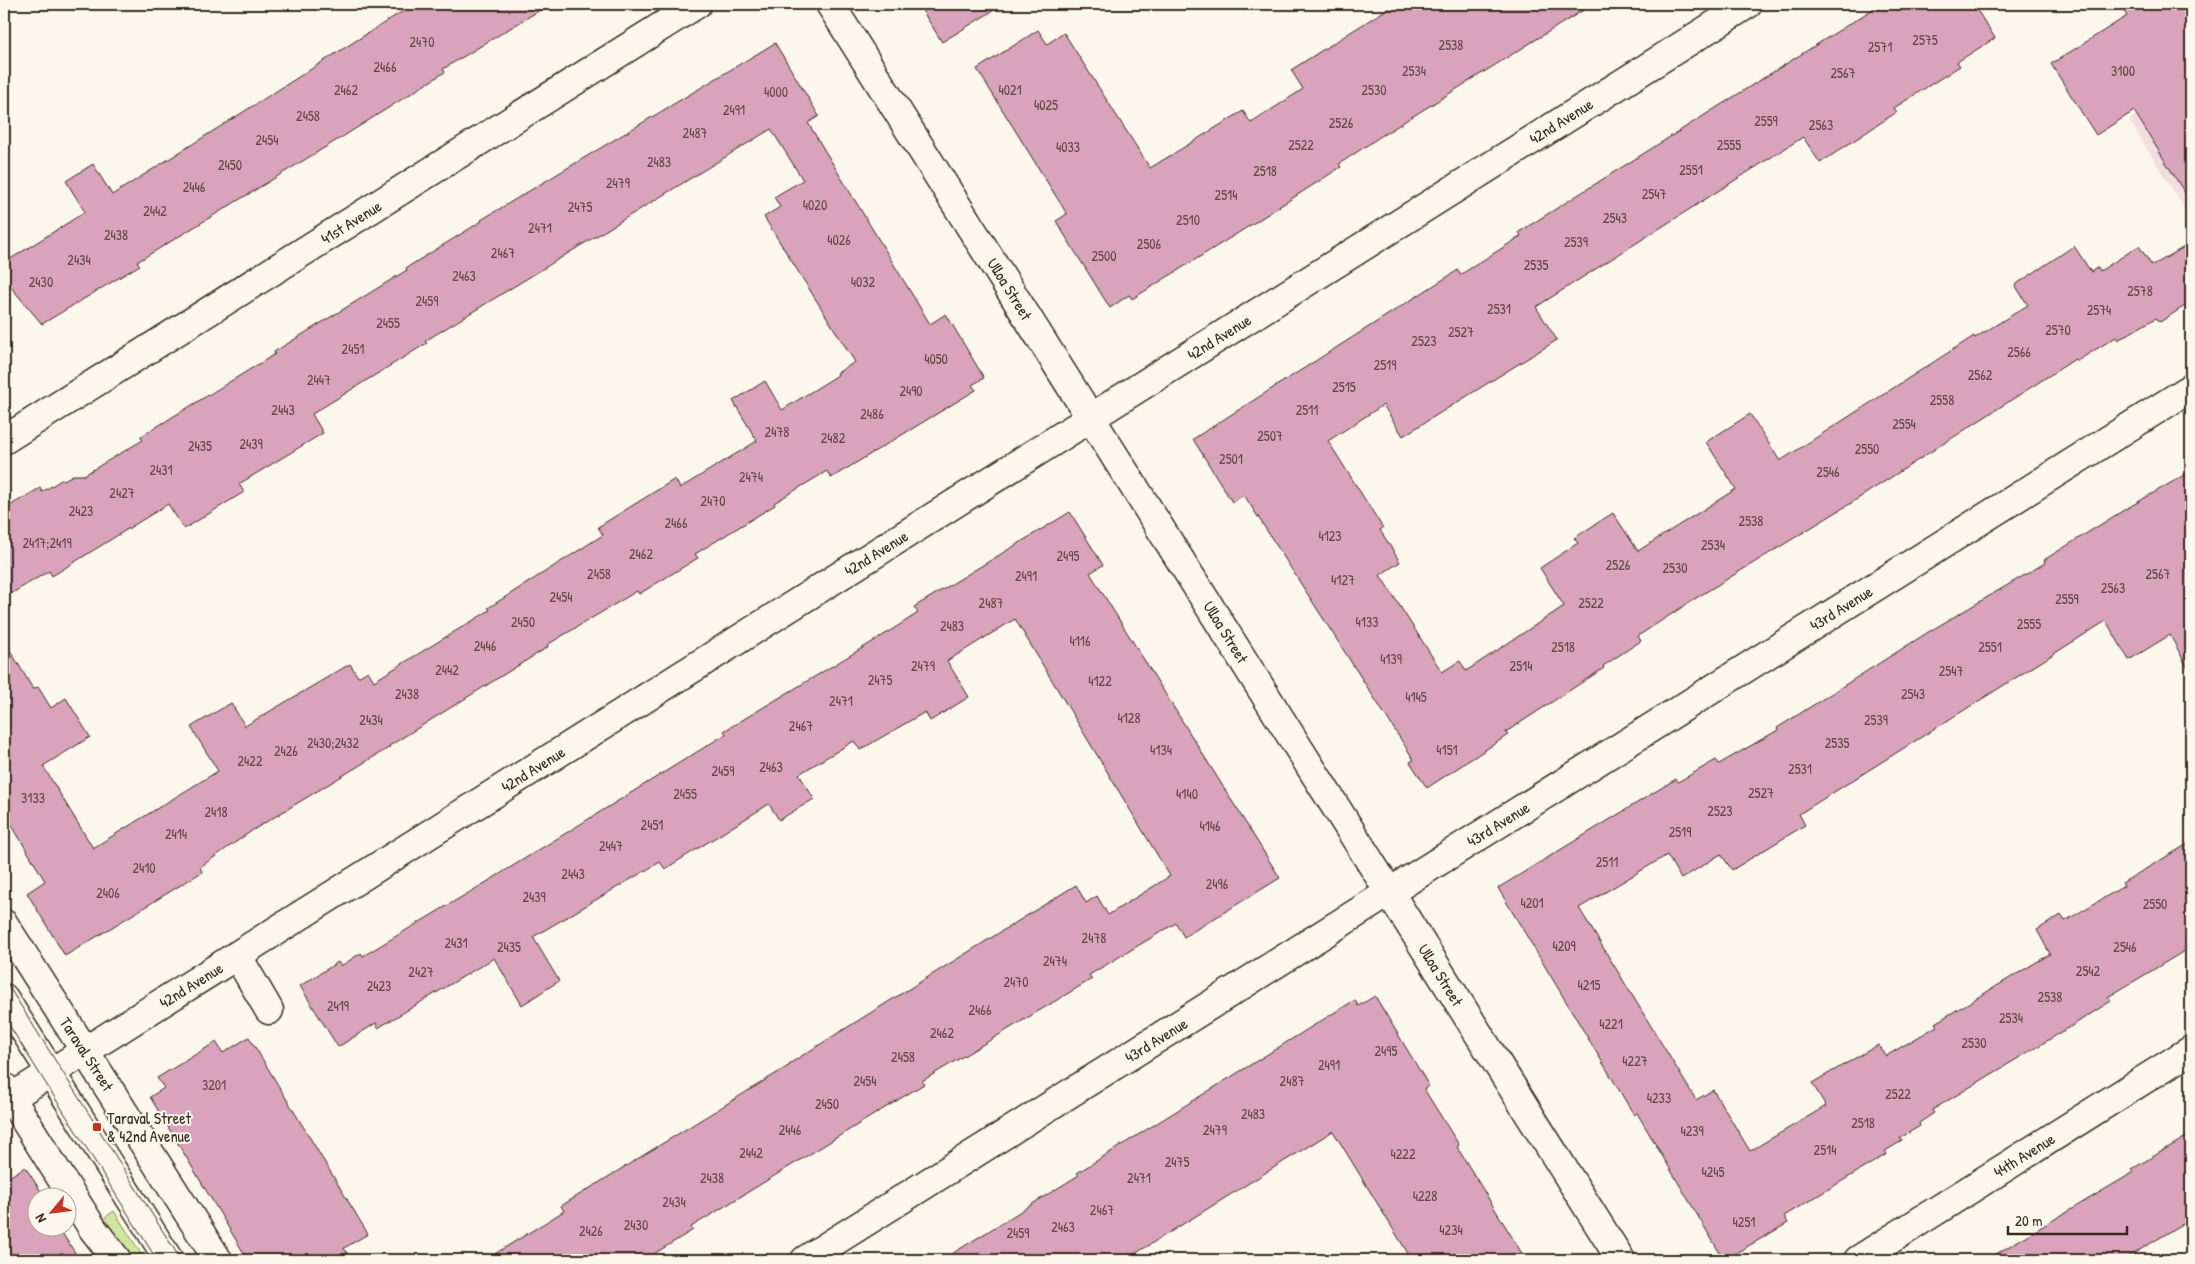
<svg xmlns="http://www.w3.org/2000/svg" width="2195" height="1264" font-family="'Patrick Hand',sans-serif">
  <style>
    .built { fill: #f1dedd }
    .green { fill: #cfe79c; stroke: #85885d }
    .building { fill: #d9a3bb; stroke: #3b2a1e }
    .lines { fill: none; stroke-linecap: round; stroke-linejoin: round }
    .minor-casing { stroke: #3b2a1e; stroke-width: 31 }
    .minor { stroke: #fbf7ec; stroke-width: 28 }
    .tram { stroke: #3b2a1e; stroke-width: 1 }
    .poi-dot { fill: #c8321e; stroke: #fbf7ec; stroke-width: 2 }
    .labels { text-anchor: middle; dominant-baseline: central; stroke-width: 4; stroke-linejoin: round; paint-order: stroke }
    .number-label { font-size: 14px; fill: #624845 }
    .street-label { font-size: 16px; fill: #3b2a1e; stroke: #fbf7ec }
    .poi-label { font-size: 16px; fill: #3b2a1e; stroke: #fbf7ec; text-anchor: start }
  </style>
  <rect width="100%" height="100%" fill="#fbf7ec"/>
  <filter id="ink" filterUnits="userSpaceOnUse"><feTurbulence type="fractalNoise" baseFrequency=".02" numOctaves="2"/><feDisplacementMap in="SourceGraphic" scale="10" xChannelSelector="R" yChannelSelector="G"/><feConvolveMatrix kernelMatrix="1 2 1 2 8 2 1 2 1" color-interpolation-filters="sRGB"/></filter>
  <g filter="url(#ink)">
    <!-- built -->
    <path class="built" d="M2191,79V219L2129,120Z"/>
    <!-- green -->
    <path class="green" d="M114,1211L145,1260H132L100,1221Z"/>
    <!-- building -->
    <path class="building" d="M414,4H550L443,69L445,72L347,134L137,262L140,265L42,324L4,279V263L85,212L66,181L93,164L112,195Z
      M918,4H1004L942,42Z
      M1395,4H1593L1378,138L1339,164L1341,167L1246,228L1132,299L1129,295L1110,308L1056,221L1067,214L977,69L1038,30L1047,44L1064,33L1150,168L1243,111L1251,123L1303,89L1291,70Z
      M1881,4H1973L1995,38L1957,62L1960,66L1894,108L1897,112L1820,163L1803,137L1536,307L1557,340L1403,436L1383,405L1328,441L1383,528L1380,530L1400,562L1380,575L1442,672L1460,661L1466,671L1564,606L1540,568L1578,543L1574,538L1613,513L1638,551L1736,489L1706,442L1750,414L1780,461L1974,336L1975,338L2028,305L2015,285L2074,246L2091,272L2098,267L2100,271L2139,246L2152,266L2191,243V302L2160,322L2156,318L2118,340L2116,337L2077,361L2075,359L1848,505L1693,600L1638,636L1641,641L1603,666L1604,668L1506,732L1508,735L1427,788L1410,762L1414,760L1244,495L1232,502L1193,439L1458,270L1460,275L1521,236L1519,232Z
      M2119,4H2191V203L2134,111L2096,135L2051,64L2127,16Z
      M775,43L819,116L808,123L930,324L946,314L984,378L972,385L976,390L831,478L827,471L774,503L775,505L695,554L698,558L639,594L637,591L547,645L548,647L389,746L390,747L253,830L200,867L202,872L65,956L27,893L45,881L4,812V640L33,689L38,687L51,708L66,698L90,737L43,766L93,848L218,771L191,727L231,703L245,726L350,664L358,677L368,671L374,681L490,610L488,608L603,535L598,527L675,479L680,488L757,441L733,401L765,381L782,410L838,375L837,373L855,362L764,217L780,207L774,197L803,180L771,129L425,341L427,343L312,414L323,433L239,484L244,492L184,529L168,504L52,576L49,571L4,598V509L40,488L42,492L63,479L64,480L73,475H84L143,440L140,437L275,354L274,352L407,270L406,268L482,221L481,220Z
      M2191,471V674L2170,635L2129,660L2106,621L1799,814L1805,825L1732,870L1721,854L1681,879L1667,855L1579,908L1696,1100L1713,1090L1750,1151L1826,1106L1812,1083L1878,1045L1886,1056L1937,1026L1935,1023L2050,954L2037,930L2061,915L2065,921L2124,886L2122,883L2191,842V947L2108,997L2111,1001L2070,1027L1932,1110L1934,1113L1919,1123L1920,1126L1900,1138L1902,1141L1885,1151L1887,1154L1784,1216L1788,1223L1724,1260L1637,1113L1634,1115L1498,888L1676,779L1678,782L1716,760L1719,764L1778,730L1777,728L1930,631L2045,563L2044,560L2119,513Z
      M1070,512L1103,565L1090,573L1280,878L1184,937L1176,923L1089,975L1092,979L922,1081L924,1084L691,1227L693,1230L644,1260H485L564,1211L561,1206L790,1065L789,1064L827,1040L1076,885L1086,903L1097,896L1108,915L1170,876L1015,619L947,661L969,697L930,721L925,712L860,750L854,741L799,774L814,799L779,820L769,804L665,869L660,862L533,937L559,981L522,1005L494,958L378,1028L376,1023L338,1047L300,986L338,962L341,966L361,953L363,956L495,877L726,734L724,731L879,638L918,613L914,607Z
      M1375,996L1429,1086L1424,1089L1459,1145L1457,1147L1526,1260H1412L1333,1131L1125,1260H942L1079,1175L1077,1173L1332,1014L1355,1000L1358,1006Z
      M249,1037L368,1234L344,1248L351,1260H248L150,1097L164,1088L157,1078L216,1042L223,1053Z
      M2191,1134V1219L2123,1260H1986L2134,1172L2132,1169Z
      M25,1167L44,1196H38V1226H63L65,1231L62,1233L80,1260H4V1180Z"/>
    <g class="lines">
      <defs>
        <path id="minor" d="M830,4L1621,1260
          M4,440L697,4
          M4,924L218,1260
          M237,955L269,1010
          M4,998L169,1260
          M4,1087L93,1229L117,1260
          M4,1102L1748,4
          M805,1260L2191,388
          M1858,1260L2191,1050"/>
      </defs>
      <!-- minor casing -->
      <use href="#minor" class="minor-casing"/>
      <!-- minor -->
      <use href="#minor" class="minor"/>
      <!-- tram -->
      <path class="tram" d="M4,979L181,1260
        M4,1017L157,1260"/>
    </g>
  </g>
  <!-- markers -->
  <rect class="poi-dot" x="92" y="1122" width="10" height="10" rx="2.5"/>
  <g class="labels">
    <!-- number labels -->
    <g class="number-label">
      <text x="1925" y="39">2575</text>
      <text x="422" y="41">2470</text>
      <text x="1451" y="44">2538</text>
      <text x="1880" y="46">2571</text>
      <text x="385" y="66">2466</text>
      <text x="1414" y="70">2534</text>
      <text x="2123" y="70">3100</text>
      <text x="1843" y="72">2567</text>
      <text x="346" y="89">2462</text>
      <text x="1010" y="89">4021</text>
      <text x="1374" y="89">2530</text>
      <text x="776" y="91">4000</text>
      <text x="1046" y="104">4025</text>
      <text x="734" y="109">2491</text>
      <text x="308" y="115">2458</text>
      <text x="1766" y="120">2559</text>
      <text x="1341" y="122">2526</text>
      <text x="1821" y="124">2563</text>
      <text x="695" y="132">2487</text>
      <text x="267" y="139">2454</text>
      <text x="1301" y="144">2522</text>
      <text x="1729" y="144">2555</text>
      <text x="1068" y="146">4033</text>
      <text x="659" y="161">2483</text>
      <text x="230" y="164">2450</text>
      <text x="1691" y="169">2551</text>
      <text x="1265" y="170">2518</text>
      <text x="618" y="182">2479</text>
      <text x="194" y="186">2446</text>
      <text x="1654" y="193">2547</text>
      <text x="1226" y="194">2514</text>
      <text x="815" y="204">4020</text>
      <text x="580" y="206">2475</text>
      <text x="155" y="210">2442</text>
      <text x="1615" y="217">2543</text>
      <text x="1188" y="219">2510</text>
      <text x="540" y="227">2471</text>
      <text x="116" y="234">2438</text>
      <text x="839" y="239">4026</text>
      <text x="1576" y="241">2539</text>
      <text x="1149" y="243">2506</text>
      <text x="503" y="252">2467</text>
      <text x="1104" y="255">2500</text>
      <text x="79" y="259">2434</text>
      <text x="1536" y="264">2535</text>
      <text x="464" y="275">2463</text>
      <text x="41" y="281">2430</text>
      <text x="863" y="281">4032</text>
      <text x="2140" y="290">2578</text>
      <text x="427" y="300">2459</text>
      <text x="1499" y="308">2531</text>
      <text x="2099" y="309">2574</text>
      <text x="388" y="322">2455</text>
      <text x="2058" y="329">2570</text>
      <text x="1461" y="331">2527</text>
      <text x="1424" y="340">2523</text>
      <text x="353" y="348">2451</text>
      <text x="2019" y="351">2566</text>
      <text x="936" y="358">4050</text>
      <text x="1385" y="364">2519</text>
      <text x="1980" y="374">2562</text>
      <text x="319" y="379">2447</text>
      <text x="1344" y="386">2515</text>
      <text x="911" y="390">2490</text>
      <text x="1942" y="399">2558</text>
      <text x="283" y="409">2443</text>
      <text x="1307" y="409">2511</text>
      <text x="872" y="413">2486</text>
      <text x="1904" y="423">2554</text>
      <text x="777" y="431">2478</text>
      <text x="1270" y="435">2507</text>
      <text x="833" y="437">2482</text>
      <text x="251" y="443">2439</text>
      <text x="200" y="445">2435</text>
      <text x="1867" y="448">2550</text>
      <text x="1231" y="458">2501</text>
      <text x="161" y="469">2431</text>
      <text x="1828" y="471">2546</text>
      <text x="751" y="476">2474</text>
      <text x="122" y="492">2427</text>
      <text x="713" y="500">2470</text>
      <text x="81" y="510">2423</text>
      <text x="1751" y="520">2538</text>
      <text x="676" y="522">2466</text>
      <text x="1330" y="535">4123</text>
      <text x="47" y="542">2417;2419</text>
      <text x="1713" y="544">2534</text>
      <text x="641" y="553">2462</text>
      <text x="1068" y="555">2495</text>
      <text x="1618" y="564">2526</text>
      <text x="1675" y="567">2530</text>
      <text x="599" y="573">2458</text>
      <text x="2158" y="573">2567</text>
      <text x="1026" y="575">2491</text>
      <text x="1343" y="579">4127</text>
      <text x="2113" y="587">2563</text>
      <text x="561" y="596">2454</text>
      <text x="2067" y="598">2559</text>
      <text x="991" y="602">2487</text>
      <text x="1591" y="602">2522</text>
      <text x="523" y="621">2450</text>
      <text x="1367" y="621">4133</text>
      <text x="2029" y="623">2555</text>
      <text x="952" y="625">2483</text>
      <text x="1080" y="640">4116</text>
      <text x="485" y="645">2446</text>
      <text x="1563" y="646">2518</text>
      <text x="1990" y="646">2551</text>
      <text x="1391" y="658">4139</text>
      <text x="923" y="665">2479</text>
      <text x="1521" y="665">2514</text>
      <text x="447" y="669">2442</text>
      <text x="1951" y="670">2547</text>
      <text x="880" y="679">2475</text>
      <text x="1100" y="680">4122</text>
      <text x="407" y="693">2438</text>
      <text x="1913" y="693">2543</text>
      <text x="1416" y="696">4145</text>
      <text x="841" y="700">2471</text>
      <text x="1129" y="717">4128</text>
      <text x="371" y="719">2434</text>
      <text x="1876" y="719">2539</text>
      <text x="801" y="725">2467</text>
      <text x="333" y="742">2430;2432</text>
      <text x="1837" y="742">2535</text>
      <text x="1161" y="749">4134</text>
      <text x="1447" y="749">4151</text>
      <text x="286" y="750">2426</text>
      <text x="250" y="760">2422</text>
      <text x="771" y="766">2463</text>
      <text x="1800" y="768">2531</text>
      <text x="723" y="770">2459</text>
      <text x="1761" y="792">2527</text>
      <text x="685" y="793">2455</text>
      <text x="1187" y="793">4140</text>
      <text x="33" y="797">3133</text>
      <text x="1720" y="810">2523</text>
      <text x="216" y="811">2418</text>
      <text x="652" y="824">2451</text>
      <text x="1210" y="825">4146</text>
      <text x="1680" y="831">2519</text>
      <text x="176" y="833">2414</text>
      <text x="611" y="845">2447</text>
      <text x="1607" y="861">2511</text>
      <text x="144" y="867">2410</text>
      <text x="573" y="873">2443</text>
      <text x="1217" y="883">2496</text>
      <text x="108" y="892">2406</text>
      <text x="534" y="896">2439</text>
      <text x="1532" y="902">4201</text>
      <text x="2155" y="903">2550</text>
      <text x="1094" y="937">2478</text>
      <text x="456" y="942">2431</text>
      <text x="1564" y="945">4209</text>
      <text x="509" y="946">2435</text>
      <text x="2125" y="946">2546</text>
      <text x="1055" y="960">2474</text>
      <text x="2088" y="970">2542</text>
      <text x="421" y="971">2427</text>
      <text x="1016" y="981">2470</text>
      <text x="1589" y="984">4215</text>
      <text x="379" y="985">2423</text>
      <text x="2050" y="996">2538</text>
      <text x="338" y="1005">2419</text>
      <text x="980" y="1009">2466</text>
      <text x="2011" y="1017">2534</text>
      <text x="1611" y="1023">4221</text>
      <text x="942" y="1032">2462</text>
      <text x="1974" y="1042">2530</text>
      <text x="1386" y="1050">2495</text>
      <text x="903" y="1056">2458</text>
      <text x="1635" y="1060">4227</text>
      <text x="1329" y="1064">2491</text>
      <text x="865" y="1080">2454</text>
      <text x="1292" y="1080">2487</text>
      <text x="214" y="1084">3201</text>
      <text x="1898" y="1093">2522</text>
      <text x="1659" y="1097">4233</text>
      <text x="827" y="1103">2450</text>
      <text x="1253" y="1113">2483</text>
      <text x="1863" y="1122">2518</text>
      <text x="790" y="1129">2446</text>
      <text x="1215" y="1129">2479</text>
      <text x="1692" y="1130">4239</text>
      <text x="1825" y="1149">2514</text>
      <text x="751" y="1152">2442</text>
      <text x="1403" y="1153">4222</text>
      <text x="1177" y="1161">2475</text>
      <text x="1713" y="1171">4245</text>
      <text x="712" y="1177">2438</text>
      <text x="1139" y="1177">2471</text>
      <text x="1425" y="1195">4228</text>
      <text x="674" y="1201">2434</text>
      <text x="1102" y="1209">2467</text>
      <text x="1744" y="1221">4251</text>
      <text x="636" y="1224">2430</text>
      <text x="1063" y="1226">2463</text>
      <text x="1451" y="1229">4234</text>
      <text x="591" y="1230">2426</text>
      <text x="1018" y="1232">2459</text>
    </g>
    <!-- street labels -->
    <g class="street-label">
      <text transform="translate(1561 121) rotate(-32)">42nd Avenue</text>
      <text transform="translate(351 222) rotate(-32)">41st Avenue</text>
      <text transform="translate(1010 289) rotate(58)">Ulloa Street</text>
      <text transform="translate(1219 337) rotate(-32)">42nd Avenue</text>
      <text transform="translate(876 553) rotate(-32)">42nd Avenue</text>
      <text transform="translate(1841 608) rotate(-32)">43rd Avenue</text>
      <text transform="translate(1226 632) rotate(58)">Ulloa Street</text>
      <text transform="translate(533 769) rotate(-32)">42nd Avenue</text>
      <text transform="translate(1498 824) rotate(-32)">43rd Avenue</text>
      <text transform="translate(1441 975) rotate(58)">Ulloa Street</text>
      <text transform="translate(191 985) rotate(-32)">42nd Avenue</text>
      <text transform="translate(1156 1040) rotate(-32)">43rd Avenue</text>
      <text transform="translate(87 1054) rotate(57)">Taraval Street</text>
      <text transform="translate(2024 1155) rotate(-32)">44th Avenue</text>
    </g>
    <!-- poi labels -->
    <g class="poi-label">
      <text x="107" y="1118">Taraval Street<tspan x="107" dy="18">&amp; 42nd Avenue</tspan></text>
    </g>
  </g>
  <!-- margin -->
  <rect width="2195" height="1264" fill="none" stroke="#fbf7ec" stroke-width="20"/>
  <rect x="10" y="10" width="2175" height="1244" fill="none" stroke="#3b2a1e" stroke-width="2" filter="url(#ink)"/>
  <!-- north arrow -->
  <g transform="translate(52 1212) rotate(241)"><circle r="24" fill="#fbf7ec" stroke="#aea59a"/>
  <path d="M0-4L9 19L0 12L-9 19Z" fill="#c8321e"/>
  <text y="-8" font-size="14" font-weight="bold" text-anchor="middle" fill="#3b2a1e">N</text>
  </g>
  <!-- scale -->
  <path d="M2008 1226v8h119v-8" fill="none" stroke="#3b2a1e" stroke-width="2.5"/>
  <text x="2015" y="1226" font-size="15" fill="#3b2a1e" stroke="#fbf7ec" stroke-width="4" paint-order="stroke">20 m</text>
</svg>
